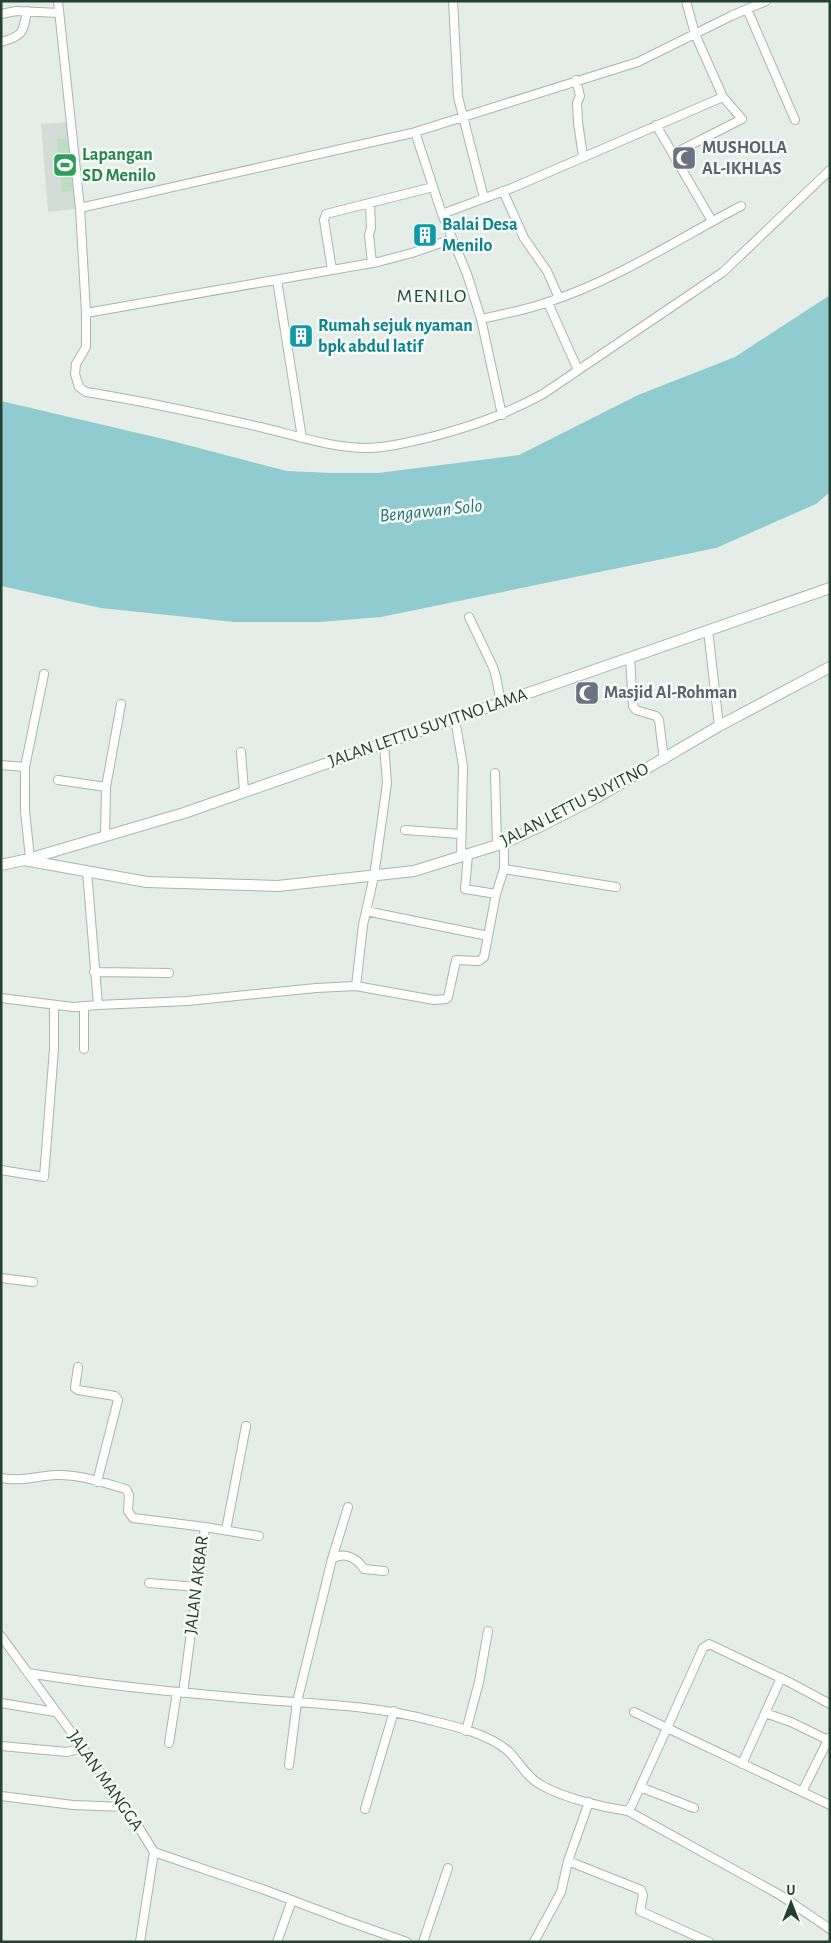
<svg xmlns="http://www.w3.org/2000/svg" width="831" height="1943" font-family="'Alegreya Sans',sans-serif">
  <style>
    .built { fill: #d3ddd8 }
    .green { fill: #bfddc4 }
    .water { fill: #90cccf }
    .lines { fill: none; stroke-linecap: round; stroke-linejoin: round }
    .minor-casing { stroke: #a8b5af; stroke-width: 10 }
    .secondary-casing { stroke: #a4b9af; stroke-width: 12 }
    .minor { stroke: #fff; stroke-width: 8 }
    .secondary { stroke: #fff; stroke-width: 10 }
    .labels { text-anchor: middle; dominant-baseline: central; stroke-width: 5; stroke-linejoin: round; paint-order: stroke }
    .worship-label { font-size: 18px; font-weight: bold; fill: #5b616d; stroke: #f6faf7; text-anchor: start }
    .leisure-label { font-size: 18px; font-weight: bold; fill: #27864d; stroke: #f6faf7; text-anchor: start }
    .culture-label { font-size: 18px; font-weight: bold; fill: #0d838f; stroke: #f6faf7; text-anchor: start }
    .street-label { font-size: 18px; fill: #253f35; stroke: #f6faf7 }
    .water-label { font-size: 19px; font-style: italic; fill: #217378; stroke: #f6faf7 }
    .quarter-label { font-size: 20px; letter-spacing: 1px; fill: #215040; stroke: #f6faf7 }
  </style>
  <rect width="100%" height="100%" fill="#e5ede9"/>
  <!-- built -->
  <path class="built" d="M69,122L76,209L48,212L41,124Z"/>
  <!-- green -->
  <path class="green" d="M67,138L73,191L62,192L57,139Z"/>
  <!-- water -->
  <path class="water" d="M830,295V492L816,504L716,548L381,617L320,622H234L101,608L1,586V401L172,441L287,471L331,473H378L519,455L638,395L735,357Z"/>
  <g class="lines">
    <defs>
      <path id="minor" d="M58,1L80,208L412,133L638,62L731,16L766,1
        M453,1L458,97L484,198
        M747,9L795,120
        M1,14L16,11L59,13
        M1,42C23,36 23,33 27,11
        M576,80L580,96L577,103L578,122L583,157
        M656,125L712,221
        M415,132L442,214L467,274L481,319C503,314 527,310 548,302C616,280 678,239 741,206
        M673,154L742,119L723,97
        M503,191L524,238L547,271L559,298
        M370,203L371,228L369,235L372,263
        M80,208L86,313L378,262L412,253L452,239
        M442,214L512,188L723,97L695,34L686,1
        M332,270L324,220L326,214L433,187
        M277,280L302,438
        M548,303L578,370
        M86,313V347L76,364L75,374L79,387L86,392C145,401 202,414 260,427C294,435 328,447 364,448C387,448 409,442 431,437C473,426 504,415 543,394L723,272L830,170
        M481,319L502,415
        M469,617L493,667L496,677L501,703
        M708,630L719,726
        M630,658L633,706L636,710L656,716L659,720L664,760
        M455,719L463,766L461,857
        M241,752L244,791
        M1,765L25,767
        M495,773L497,845
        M58,780L106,787
        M405,830L461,834
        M105,836L106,787L121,704
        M468,855L465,889L496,894
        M30,858L25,811V767L44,674
        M504,869L616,887
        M87,871L98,1005
        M366,911L488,936
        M94,972L169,973
        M356,986L363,925L374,876L384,805L387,783L384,744
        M1,998L73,1007L98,1005L187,1001L316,988L356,986L434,1000L446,999L448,997L456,960L479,961L484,957L496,894L504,869V843
        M84,1049V1007
        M1,1170L44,1177L54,1049V1006
        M1,1278L33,1282
        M78,1367L75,1388L78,1390L115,1396L118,1400L97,1482
        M1,1478C22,1482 36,1476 56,1475C79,1474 104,1483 126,1489L129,1495L128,1511L133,1518L205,1527L183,1693
        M205,1527L259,1536
        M226,1530L246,1426
        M332,1559L348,1507
        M149,1583L197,1587
        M1,1636L126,1807L154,1852L140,1942
        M28,1673C107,1686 186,1693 265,1700C322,1704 378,1706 433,1721C458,1727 487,1734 507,1750C519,1761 526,1777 541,1785C564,1798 601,1807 628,1811L632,1805L667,1728L830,1805
        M1,1703L55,1712
        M634,1712L667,1728L703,1648L709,1644L789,1682L830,1704
        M765,1713L791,1722L828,1740
        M466,1731L479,1682L488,1631
        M169,1743L177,1692
        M1,1746L67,1752L83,1748
        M742,1764L781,1678
        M289,1765L297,1702L332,1559C344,1551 357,1558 364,1569L384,1571
        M640,1787L694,1808
        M802,1792L829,1738
        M1,1796L73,1805L126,1807
        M365,1809L394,1711
        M628,1811L780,1895L830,1929
        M154,1852L265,1890L347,1921L407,1942
        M568,1861L641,1890L643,1895L640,1911L709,1942
        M277,1942L292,1900
        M423,1942L448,1868
        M534,1942L561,1892L568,1861L589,1802"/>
      <path id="secondary" d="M28,859L184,813L830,588
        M1,865L24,860L147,882L278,886L414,871L504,843L539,827L596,798L719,726L830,667"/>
    </defs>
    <!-- minor casing -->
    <use href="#minor" class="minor-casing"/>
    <!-- secondary casing -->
    <use href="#secondary" class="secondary-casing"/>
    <!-- minor -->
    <use href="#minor" class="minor"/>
    <!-- secondary -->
    <use href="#secondary" class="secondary"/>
  </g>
  <!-- icons -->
  <defs>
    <symbol id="mosque-square" viewBox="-11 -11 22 22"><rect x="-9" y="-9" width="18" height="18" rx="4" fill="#6b7280" stroke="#f6faf7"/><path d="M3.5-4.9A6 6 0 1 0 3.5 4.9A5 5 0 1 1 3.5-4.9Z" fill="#fff"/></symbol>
    <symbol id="stadium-square" viewBox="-11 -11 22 22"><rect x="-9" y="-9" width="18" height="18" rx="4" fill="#2e9e5b" stroke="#f6faf7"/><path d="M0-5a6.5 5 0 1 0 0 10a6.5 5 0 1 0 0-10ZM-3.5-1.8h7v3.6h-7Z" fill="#fff"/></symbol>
    <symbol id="building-square" viewBox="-11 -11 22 22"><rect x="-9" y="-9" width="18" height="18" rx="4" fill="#0f9aa8" stroke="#f6faf7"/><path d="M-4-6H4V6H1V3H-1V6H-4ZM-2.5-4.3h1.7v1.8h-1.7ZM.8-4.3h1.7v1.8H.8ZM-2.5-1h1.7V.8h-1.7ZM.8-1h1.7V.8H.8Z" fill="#fff"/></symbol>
  </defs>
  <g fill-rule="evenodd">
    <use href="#mosque-square" x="670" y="144" width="28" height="28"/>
    <use href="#stadium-square" x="51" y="151" width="28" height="28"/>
    <use href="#building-square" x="411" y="221" width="28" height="28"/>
    <use href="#building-square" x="287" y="322" width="28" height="28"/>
    <use href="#mosque-square" x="573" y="679" width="28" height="28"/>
  </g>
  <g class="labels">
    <!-- worship labels -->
    <g class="worship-label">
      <text x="702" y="148">MUSHOLLA<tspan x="702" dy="21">AL-IKHLAS</tspan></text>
      <text x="604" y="693">Masjid Al-Rohman</text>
    </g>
    <!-- leisure labels -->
    <g class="leisure-label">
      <text x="82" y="155">Lapangan<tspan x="82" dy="21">SD Menilo</tspan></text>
    </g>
    <!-- culture labels -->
    <g class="culture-label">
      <text x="442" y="225">Balai Desa<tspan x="442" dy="21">Menilo</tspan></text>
      <text x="318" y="326">Rumah sejuk nyaman<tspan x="318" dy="21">bpk abdul latif</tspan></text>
    </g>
    <!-- street labels -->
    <g class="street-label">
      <text transform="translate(428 728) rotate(-19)">JALAN LETTU SUYITNO LAMA</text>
      <text transform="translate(575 805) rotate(-27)">JALAN LETTU SUYITNO</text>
      <text transform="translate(197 1585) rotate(-83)">JALAN AKBAR</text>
      <text transform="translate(105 1781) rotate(55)">JALAN MANGGA</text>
    </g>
    <!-- water labels -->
    <g class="water-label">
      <text transform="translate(431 511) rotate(-6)">Bengawan Solo</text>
    </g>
    <!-- quarter labels -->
    <g class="quarter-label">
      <text x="432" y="296">MENILO</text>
    </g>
  </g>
  <!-- border -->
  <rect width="831" height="1943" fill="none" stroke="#253f35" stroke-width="5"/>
  <!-- north arrow -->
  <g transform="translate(791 1903)" stroke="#f6faf7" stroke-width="4" paint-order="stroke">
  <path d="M0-4L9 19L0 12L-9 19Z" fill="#253f35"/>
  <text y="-8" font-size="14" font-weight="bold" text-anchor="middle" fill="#253f35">U</text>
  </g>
</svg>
